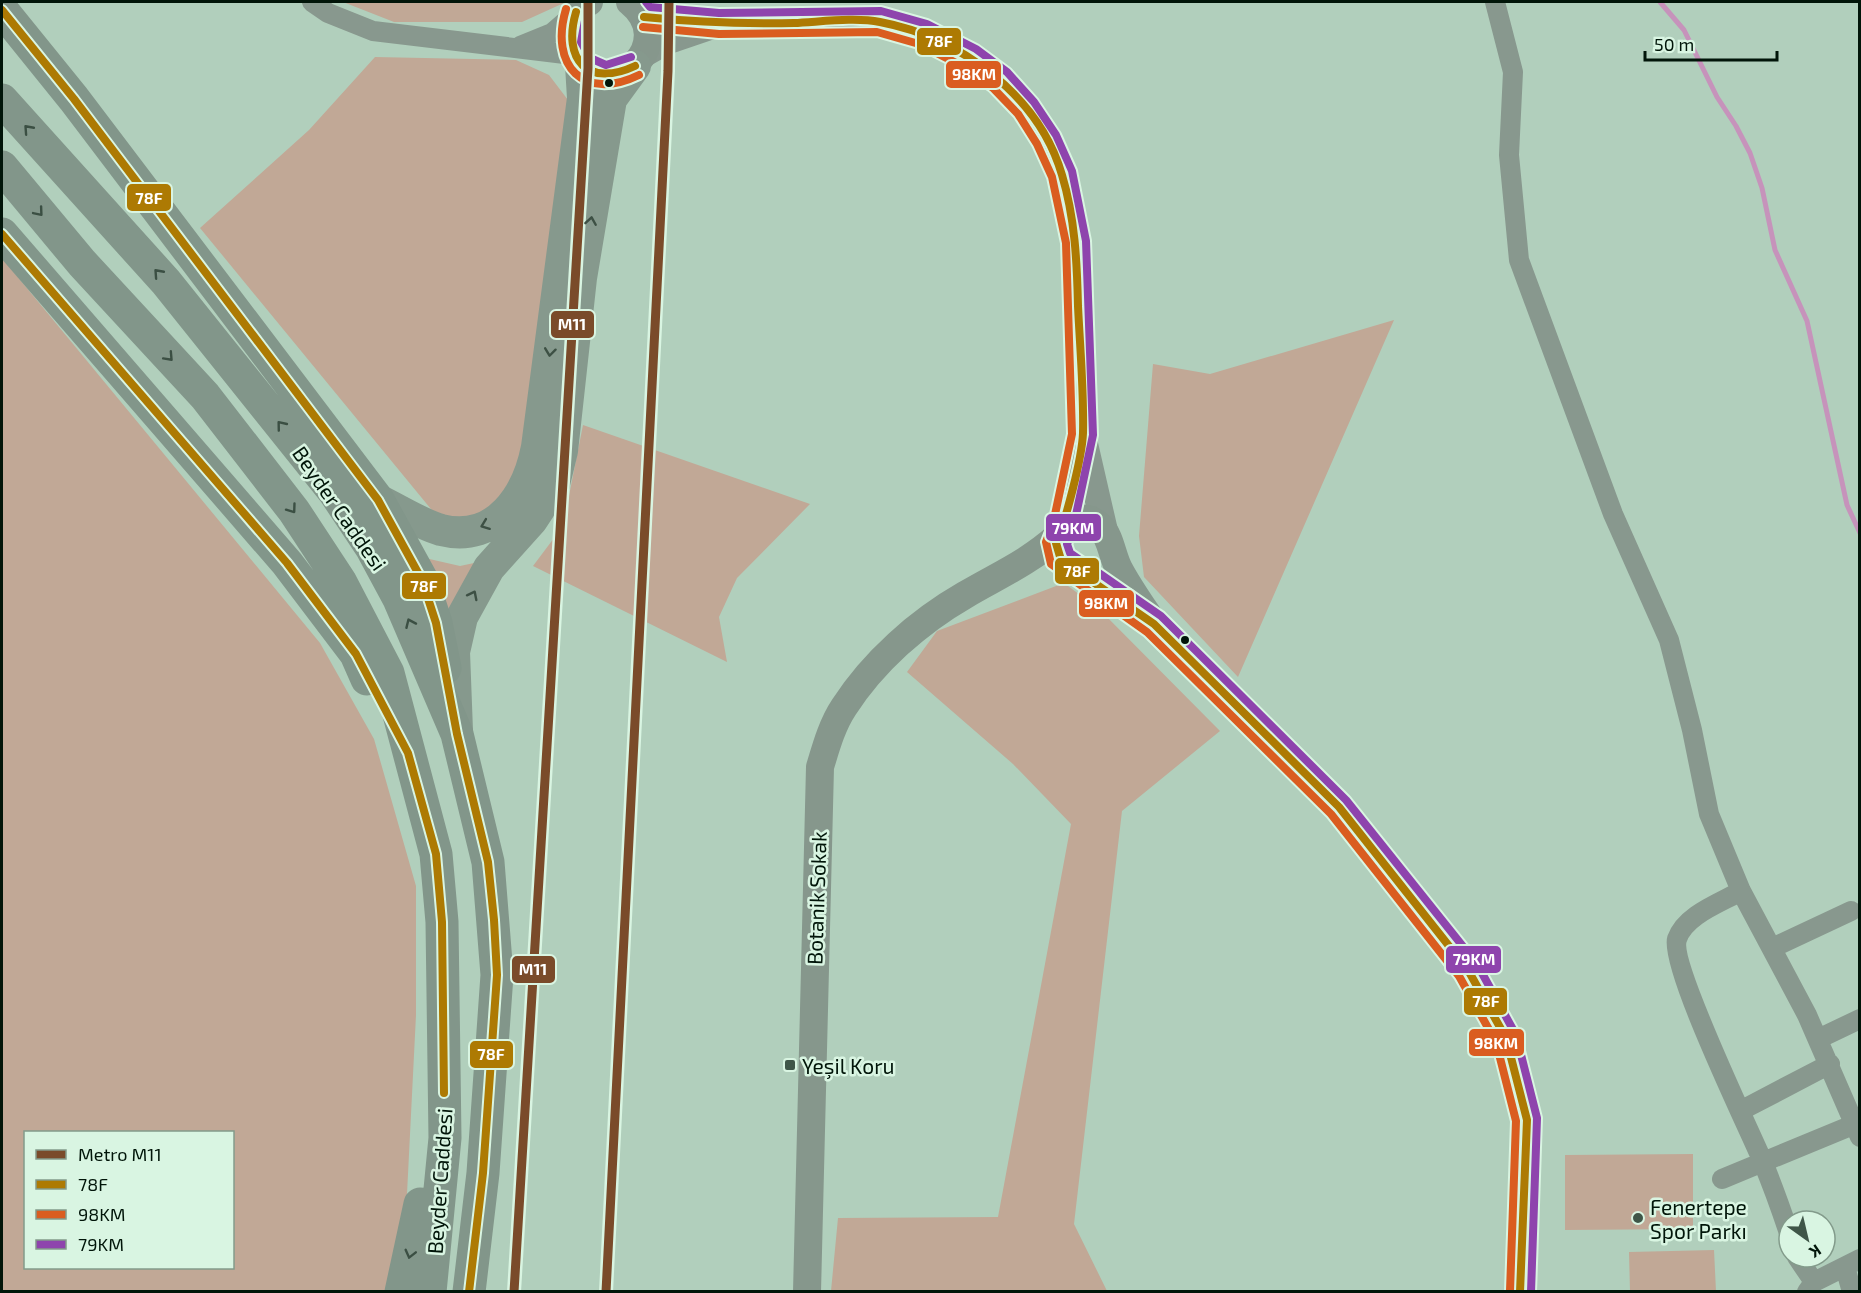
<svg xmlns="http://www.w3.org/2000/svg" width="1861" height="1293" font-family="'Exo 2',sans-serif">
  <style>
    .green { fill: #c1a896; fill-rule: evenodd }
    .lines { fill: none; stroke-linecap: round; stroke-linejoin: round }
    .stream { stroke: #c693bb; stroke-width: 5 }
    .minor { stroke: #88988e; stroke-width: 20 }
    .tertiary { stroke: #88988e; stroke-width: 26 }
    .secondary { stroke: #86978c; stroke-width: 28 }
    .primary { stroke: #86998d; stroke-width: 32 }
    .trunk { stroke: #82968a; stroke-width: 33 }
    .bus-1-casing { stroke: #d9f5e2; stroke-width: 12 }
    .bus-2-casing { stroke: #d9f5e2; stroke-width: 12 }
    .bus-3-casing { stroke: #d9f5e2; stroke-width: 12 }
    .bus-1 { stroke: #ad7a03; stroke-width: 8 }
    .bus-2 { stroke: #da5d20; stroke-width: 8 }
    .bus-3 { stroke: #8e44ad; stroke-width: 8 }
    .metro-1-casing { stroke: #d9f5e2; stroke-width: 14 }
    .metro-1 { stroke: #7a4b2a; stroke-width: 9 }
    .oneway { stroke: #3b4f43 }
    .oneway2 { stroke: #3d5044 }
    .bus-dot { fill: #011509; stroke: #d9f5e2; stroke-width: 2 }
    .poi-dot { fill: #3f5648; stroke: #d9f5e2; stroke-width: 2 }
    .labels { text-anchor: middle; dominant-baseline: central; stroke-width: 5; stroke-linejoin: round; paint-order: stroke }
    .street-label { font-size: 21px; fill: #011509; stroke: #d9f5e2 }
    .poi-label { font-size: 21px; fill: #011509; stroke: #d9f5e2; text-anchor: start }
    .line-badge { stroke: #d9f5e2; stroke-width: 2 }
    .badge-label { font-size: 16px; text-anchor: middle; font-weight: bold; fill: #fff }
  </style>
  <rect width="100%" height="100%" fill="#b1cfbc"/>
  <!-- green -->
  <path class="green" d="M343,2H566L522,22H394Z
    M375,57L516,60L549,75L568,100L521,471L511,498L465,522L435,514L200,228L309,130Z
    M2,258L320,643L374,739L416,886V1015L407,1194L385,1291H2ZM26,1132H232V1268H26Z
    M1394,320L1238,677L1144,577L1139,536L1153,364L1210,374Z
    M583,425L810,504L737,578L719,617L727,662L533,566L563,526Z
    M425,558L460,566L488,560L448,623Z
    M1064,583L1099,609L1220,731L1122,811L1074,1224L1107,1291H831L838,1218L998,1217L1071,824L1013,764L907,672L937,631Z
    M1693,1154V1229L1565,1230V1155Z
    M1714,1250L1716,1291H1630L1629,1252Z"/>
  <g class="lines">
    <!-- stream -->
    <path class="stream" d="M1660,2L1684,30L1717,97L1736,126L1750,153L1762,188L1775,250L1807,321L1847,505L1860,533"/>
    <!-- minor -->
    <path class="minor" d="M312,2L328,13L373,31L573,55
      M1495,2L1513,72L1509,155L1519,260L1613,514L1669,640L1692,730L1709,814L1741,891L1807,1015L1860,1137
      M520,46L552,33L574,14
      M1741,891C1720,903 1685,915 1677,939C1669,964 1748,1127 1762,1160C1772,1184 1781,1209 1789,1233
      M1772,948L1851,911
      M1818,1039L1860,1019
      M1740,1111L1830,1064
      M1722,1179L1860,1122
      M1797,1257L1814,1282
      M1845,1267L1852,1292
      M1807,1292L1814,1282L1860,1259"/>
    <!-- tertiary -->
    <path class="tertiary" d="M644,17L719,24L878,21L923,34L970,58L1000,80L1026,108L1046,139L1062,174L1076,242L1083,435L1063,527
      M643,55L666,42L710,27
      M1085,444L1105,531"/>
    <!-- secondary -->
    <path class="secondary" d="M589,2C577,8 569,22 569,36C569,46 573,54 579,62C615,104 679,42 630,2
      M1154,624C1142,606 1129,588 1119,569C1112,556 1111,538 1101,527C1084,509 1060,522 1056,543L1061,560L1154,624L1339,807L1468,970L1506,1038L1527,1120L1525,1213L1520,1292
      M807,1292L820,767C826,747 832,725 844,707C873,662 918,622 965,595C999,575 1028,563 1058,536"/>
    <!-- primary -->
    <path class="primary" d="M378,500C399,510 420,524 441,530C497,544 528,494 537,447L583,98L581,65
      M457,731L454,652L462,617L489,568L532,520L553,488L562,451L581,278L611,99L635,66"/>
    <!-- trunk -->
    <path class="trunk" d="M2,10L74,99L378,500L422,580L436,623L445,668
      M2,100L166,282L335,493L371,547L399,599L457,734L488,862L497,975L483,1173L469,1292
      M2,167L82,263L205,396L294,511L340,581L388,673L436,854L442,922L445,1138L430,1292
      M2,234L287,563L356,654L367,679
      M401,1292L420,1204"/>
    <defs>
      <path id="bus-1" d="M2,10L74,99L378,500L422,580L436,623L457,734L488,862L494,920L497,975L483,1173L469,1292
        M576,12C562,60 588,88 635,66
        M644,17C694,22 743,24 794,23C819,22 855,17 880,22C959,37 1039,95 1062,175C1075,218 1077,262 1078,306C1080,348 1084,391 1083,433C1082,458 1066,520 1056,543L1061,560L1154,624L1339,807L1468,970L1506,1038L1527,1120L1520,1292
        M2,234L287,563L356,654L408,753L436,854L442,922L444,1093"/>
      <path id="bus-2" d="M566,9C549,66 584,102 639,75
        M643,27L719,34L877,32L919,44L964,67L993,88L1018,114L1037,144L1052,177L1066,243L1072,434L1053,524L1046,542L1051,564L1147,632L1331,814L1459,976L1496,1042L1516,1121L1510,1291"/>
      <path id="bus-3" d="M646,2L650,7L719,13L881,11L927,24L976,49L1007,72L1034,102L1056,135L1072,171L1086,241L1093,435L1073,529L1067,544L1070,553L1161,616L1346,800L1477,964L1516,1035L1537,1118L1531,1292
        M586,15L581,42L590,58L606,65L631,57"/>
    </defs>
    <!-- bus-1 casing -->
    <use href="#bus-1" class="bus-1-casing"/>
    <!-- bus-2 casing -->
    <use href="#bus-2" class="bus-2-casing"/>
    <!-- bus-3 casing -->
    <use href="#bus-3" class="bus-3-casing"/>
    <!-- bus-1 -->
    <use href="#bus-1" class="bus-1"/>
    <!-- bus-2 -->
    <use href="#bus-2" class="bus-2"/>
    <!-- bus-3 -->
    <use href="#bus-3" class="bus-3"/>
    <defs>
      <path id="metro-1" d="M514,1292L588,68V2
        M606,1292L668,71L669,2"/>
    </defs>
    <!-- metro-1 casing -->
    <use href="#metro-1" class="metro-1-casing"/>
    <!-- metro-1 -->
    <use href="#metro-1" class="metro-1"/>
  </g>
  <!-- one-way arrows -->
  <defs><path id="oneway-chevron" d="M-2-3.5L2.5 0L-2 3.5" fill="none" stroke-width="1.6" stroke-linecap="round" stroke-linejoin="round" transform="scale(1.5)"/></defs>
  <g class="oneway">
    <use href="#oneway-chevron" transform="translate(28 129) rotate(-132)"/>
    <use href="#oneway-chevron" transform="translate(39 212) rotate(50)"/>
    <use href="#oneway-chevron" transform="translate(158 273) rotate(-132)"/>
    <use href="#oneway-chevron" transform="translate(169 357) rotate(47)"/>
    <use href="#oneway-chevron" transform="translate(281 425) rotate(-129)"/>
    <use href="#oneway-chevron" transform="translate(292 509) rotate(54)"/>
    <use href="#oneway-chevron" transform="translate(410 623) rotate(-114)"/>
    <use href="#oneway-chevron" transform="translate(410 1254) rotate(104)"/>
  </g>
  <g class="oneway2">
    <use href="#oneway-chevron" transform="translate(591 221) rotate(-81)"/>
    <use href="#oneway-chevron" transform="translate(550 352) rotate(97)"/>
    <use href="#oneway-chevron" transform="translate(485 525) rotate(159)"/>
    <use href="#oneway-chevron" transform="translate(473 595) rotate(-63)"/>
  </g>
  <!-- markers -->
  <g class="bus-dot">
    <circle cx="609" cy="83" r="5"/>
    <circle cx="1185" cy="640" r="5"/>
  </g>
  <g class="poi-dot">
    <rect x="784" y="1059" width="12" height="12" rx="3"/>
    <circle cx="1638" cy="1218" r="6"/>
  </g>
  <g class="labels">
    <!-- street labels -->
    <g class="street-label">
      <text transform="translate(340 508) rotate(55)">Beyder Caddesi</text>
      <text transform="translate(816 898) rotate(-88)">Botanik Sokak</text>
      <text transform="translate(439 1181) rotate(-86)">Beyder Caddesi</text>
    </g>
    <!-- poi labels -->
    <g class="poi-label">
      <text x="802" y="1065">Yeşil Koru</text>
      <text x="1650" y="1206">Fenertepe<tspan x="1650" dy="24">Spor Parkı</tspan></text>
    </g>
  </g>
  <g class="line-badge">
    <rect x="916" y="27" width="46" height="29" rx="6" fill="#ad7a03"/>
    <rect x="945" y="60" width="57" height="29" rx="6" fill="#da5d20"/>
    <rect x="126" y="183" width="46" height="29" rx="6" fill="#ad7a03"/>
    <rect x="550" y="310" width="45" height="29" rx="6" fill="#7a4b2a"/>
    <rect x="1045" y="513" width="57" height="29" rx="6" fill="#8e44ad"/>
    <rect x="1054" y="557" width="46" height="28" rx="6" fill="#ad7a03"/>
    <rect x="401" y="572" width="46" height="28" rx="6" fill="#ad7a03"/>
    <rect x="1078" y="589" width="57" height="29" rx="6" fill="#da5d20"/>
    <rect x="1445" y="945" width="57" height="29" rx="6" fill="#8e44ad"/>
    <rect x="511" y="955" width="45" height="29" rx="6" fill="#7a4b2a"/>
    <rect x="1463" y="987" width="45" height="29" rx="6" fill="#ad7a03"/>
    <rect x="1468" y="1028" width="57" height="29" rx="6" fill="#da5d20"/>
    <rect x="469" y="1040" width="45" height="29" rx="6" fill="#ad7a03"/>
  </g>
  <g class="badge-label">
    <text x="939" y="47">78F</text>
    <text x="974" y="80">98KM</text>
    <text x="149" y="204">78F</text>
    <text x="572" y="330">M11</text>
    <text x="1073" y="534">79KM</text>
    <text x="1077" y="577">78F</text>
    <text x="424" y="592">78F</text>
    <text x="1106" y="609">98KM</text>
    <text x="1474" y="965">79KM</text>
    <text x="533" y="975">M11</text>
    <text x="1486" y="1007">78F</text>
    <text x="1496" y="1049">98KM</text>
    <text x="491" y="1060">78F</text>
  </g>
  <!-- border -->
  <rect width="1861" height="1293" fill="none" stroke="#011509" stroke-width="6"/>
  <!-- legend -->
  <rect x="24" y="1131" width="210" height="138" fill="#d9f5e2" stroke="#839b8b" stroke-width="1.5"/>
  <rect x="36" y="1150" width="30" height="9" fill="#7a4b2a" stroke="#839b8b" stroke-width="1.5"/>
  <text x="78" y="1161" font-size="18" fill="#011509">Metro M11</text>
  <rect x="36" y="1180" width="30" height="9" fill="#ad7a03" stroke="#839b8b" stroke-width="1.5"/>
  <text x="78" y="1191" font-size="18" fill="#011509">78F</text>
  <rect x="36" y="1210" width="30" height="9" fill="#da5d20" stroke="#839b8b" stroke-width="1.5"/>
  <text x="78" y="1221" font-size="18" fill="#011509">98KM</text>
  <rect x="36" y="1240" width="30" height="9" fill="#8e44ad" stroke="#839b8b" stroke-width="1.5"/>
  <text x="78" y="1251" font-size="18" fill="#011509">79KM</text>
  <!-- north arrow -->
  <g transform="translate(1807 1239) rotate(146)"><circle r="28" fill="#d9f5e2" stroke="#839b8b" stroke-width="1.5"/>
  <path d="M0-4.5L10 22L0 15L-10 22Z" fill="#3f5648"/>
  <text y="-9" font-size="16" font-weight="bold" text-anchor="middle" fill="#011509">K</text>
  </g>
  <!-- scale -->
  <path d="M1645 51v9h132v-9" fill="none" stroke="#011509" stroke-width="3"/>
  <text x="1654" y="51" font-size="18" fill="#011509" stroke="#d9f5e2" stroke-width="4.5" paint-order="stroke">50 m</text>
</svg>
